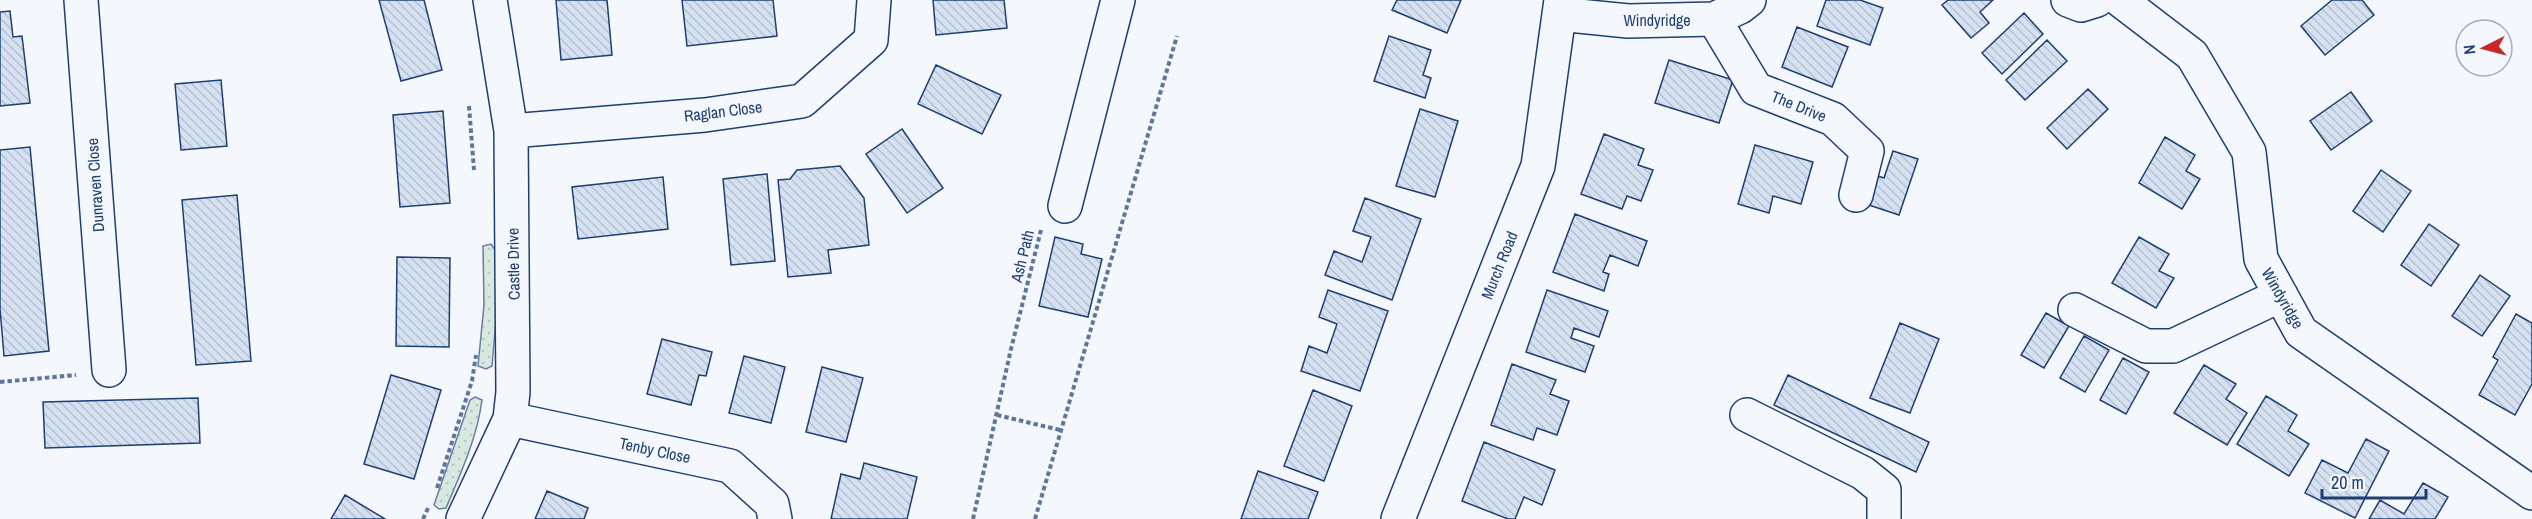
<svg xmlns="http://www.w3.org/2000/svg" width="2532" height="519" font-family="'Archivo Narrow',sans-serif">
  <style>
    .grass { fill: url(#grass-dots); stroke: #687fa3; stroke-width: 1.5 }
    .building { fill: url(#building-back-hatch); stroke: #1d3f73; stroke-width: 1.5 }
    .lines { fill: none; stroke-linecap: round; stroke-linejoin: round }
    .minor-casing { stroke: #1d3f73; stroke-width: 36 }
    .path { stroke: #5e769c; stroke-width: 4; stroke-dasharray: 4.5 3; stroke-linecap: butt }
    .minor { stroke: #f4f7fb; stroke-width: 33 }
    .labels { text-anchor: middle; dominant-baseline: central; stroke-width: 4.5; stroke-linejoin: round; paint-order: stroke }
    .street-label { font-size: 16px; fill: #1d3f73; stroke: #f4f7fb }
  </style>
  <defs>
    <pattern id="grass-dots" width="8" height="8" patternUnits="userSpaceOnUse" patternTransform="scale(1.5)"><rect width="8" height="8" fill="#d7e8df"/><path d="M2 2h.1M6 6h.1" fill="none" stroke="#b8c8c3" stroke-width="1.8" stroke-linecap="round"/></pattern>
    <pattern id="building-back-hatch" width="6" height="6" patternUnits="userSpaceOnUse" patternTransform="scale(1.5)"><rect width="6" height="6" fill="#d5e0f0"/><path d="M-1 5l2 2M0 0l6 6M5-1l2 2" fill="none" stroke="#b6c1d1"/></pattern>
  </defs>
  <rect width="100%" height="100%" fill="#f4f7fb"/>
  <!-- grass -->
  <path class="grass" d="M491,244L495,250L498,296L492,366L486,369L478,366L484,305L483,246Z
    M475,397L482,400C477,438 461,473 446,508L439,509L434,505L470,400Z"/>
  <!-- building -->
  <path class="building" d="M379,0H424L442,70L401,81Z
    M556,0H607L612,55L561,60Z
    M682,0H773L777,36L687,46Z
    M933,0H1004L1007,28L936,35Z
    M1397,0H1461L1447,33L1392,10Z
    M1826,0H1860L1883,8L1870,45L1817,26Z
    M1948,0H1993L1980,12L1989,23L1971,38L1942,5Z
    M2332,0H2362L2374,15L2325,55L2301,26Z
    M10,11L13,37L22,36L30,103L0,106V12Z
    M2024,13L2043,34L2002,74L1982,53Z
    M1797,27L1848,47L1832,87L1782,67Z
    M1389,36L1431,50L1423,75L1431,78L1425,98L1374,81Z
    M2047,40L2067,61L2025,100L2006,80Z
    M1669,60L1733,80L1719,123L1655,103Z
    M936,65L1001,95L982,134L918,104Z
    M221,80L227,146L181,150L175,84Z
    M2088,89L2108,109L2067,149L2047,128Z
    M2351,92L2372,121L2331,150L2310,121Z
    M1420,109L1458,121L1435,197L1396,186Z
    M443,111L450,203L400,207L393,115Z
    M902,129L943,188L907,213L866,154Z
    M1604,134L1644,149L1638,165L1653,170L1641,201L1627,196L1622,209L1581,194Z
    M2165,137L2195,155L2186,171L2200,179L2182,209L2139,183Z
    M1755,145L1813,162L1801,204L1773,196L1769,213L1738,204Z
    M30,147L49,351L4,356L0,309V150Z
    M1893,151L1918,159L1899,215L1860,202L1869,173L1884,178Z
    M840,166L864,198L869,245L828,250L831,273L788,277L778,180L790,179L797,170Z
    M2381,170L2411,191L2383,232L2353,211Z
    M767,174L775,261L731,265L723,179Z
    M663,177L668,229L578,239L572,187Z
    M237,195L251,361L196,365L182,200Z
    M1365,198L1421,219L1392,300L1325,275L1334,251L1362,262L1371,237L1353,231Z
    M1575,214L1647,241L1638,266L1610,255L1603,272L1609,274L1604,291L1553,272Z
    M2429,224L2459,245L2431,286L2401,265Z
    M1055,237L1083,244L1081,254L1102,259L1088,317L1039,306Z
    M2139,237L2169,254L2159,271L2174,278L2156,308L2112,283Z
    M397,257L450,258L449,347L396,346Z
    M2480,275L2510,296L2482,336L2452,316Z
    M1328,290L1388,311L1360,391L1301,371L1309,346L1327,353L1337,324L1319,317Z
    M1547,290L1608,311L1599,337L1574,328L1571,338L1594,346L1585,372L1526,352Z
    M2046,313L2069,326L2044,368L2021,355Z
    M2516,314L2532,323V384L2515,415L2479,395L2498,360L2493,357Z
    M1900,323L1939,339L1910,413L1870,398Z
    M2084,336L2109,350L2085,392L2060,378Z
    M662,339L712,352L706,376L699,375L691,405L647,394Z
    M744,356L785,367L771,423L729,413Z
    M2123,358L2149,372L2126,414L2100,400Z
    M1512,364L1556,380L1550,394L1569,401L1557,435L1537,428L1533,440L1491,425Z
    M2204,365L2236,384L2226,399L2247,413L2227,445L2174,413Z
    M822,367L863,378L846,442L806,432Z
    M391,375L441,390L414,479L364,464Z
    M1788,375L1929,442L1916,472L1774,405Z
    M1313,390L1352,406L1324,481L1284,466Z
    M2266,396L2297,415L2288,431L2309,444L2289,476L2237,444Z
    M198,398L200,443L45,448L43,402Z
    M2366,439L2389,451L2355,518L2305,493L2322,460L2348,473Z
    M1484,442L1555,470L1542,505L1524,497L1515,519H1508L1462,501Z
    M864,463L917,477L907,519H831L841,474L860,479Z
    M1258,471L1318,492L1308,519H1241Z
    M2423,483L2448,497L2435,519H2369L2380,500L2404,514Z
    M547,491L588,508L584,519H535Z
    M345,495L385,519H331Z"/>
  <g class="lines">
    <defs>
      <path id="minor" d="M81,0L109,370
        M2068,0L2081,5L2097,0
        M2120,0L2192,55L2249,152L2261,259L2301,332L2532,493
        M1559,14L1628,21L1714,19L1740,7L1749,0
        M1714,19L1756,89L1833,119L1867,151L1856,195
        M511,131L705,115L802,101L871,40L874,0
        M1065,206L1118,0
        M2075,310L2146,346H2173L2281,295
        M1747,415L1863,473L1884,490V519
        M510,419L730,466L772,504L775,519
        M463,519L510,419L513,392L511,131L490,0
        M1398,519L1538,166L1561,0"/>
    </defs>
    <!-- minor casing -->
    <use href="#minor" class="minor-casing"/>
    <!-- path -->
    <path class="path" d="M469,106L474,170
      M0,382L76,375
      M997,415L1060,430
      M437,488L472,381L476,355
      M423,519L429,506
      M973,519L1011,349L1041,230
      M1035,519L1177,36"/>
    <!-- minor -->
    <use href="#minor" class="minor"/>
  </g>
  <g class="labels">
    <!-- street labels -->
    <g class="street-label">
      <text x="1657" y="20">Windyridge</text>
      <text transform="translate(1799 106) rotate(22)">The Drive</text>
      <text transform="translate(723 111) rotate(-7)">Raglan Close</text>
      <text transform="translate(95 185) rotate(-94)">Dunraven Close</text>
      <text transform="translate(1022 256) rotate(-76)">Ash Path</text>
      <text transform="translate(513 264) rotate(-91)">Castle Drive</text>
      <text transform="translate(1499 265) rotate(-68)">Murch Road</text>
      <text transform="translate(2283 298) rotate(60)">Windyridge</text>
      <text transform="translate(655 450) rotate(12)">Tenby Close</text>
    </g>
  </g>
  <!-- north arrow -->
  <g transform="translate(2484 48) rotate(264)"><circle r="28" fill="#f4f7fb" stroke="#9eadc5" stroke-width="1.5"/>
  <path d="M0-4.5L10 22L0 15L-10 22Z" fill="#c62828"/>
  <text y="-9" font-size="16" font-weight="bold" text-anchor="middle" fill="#1d3f73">N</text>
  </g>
  <!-- scale -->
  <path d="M2322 489v9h104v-9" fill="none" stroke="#1d3f73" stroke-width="3"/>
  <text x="2331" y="489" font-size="18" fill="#1d3f73" stroke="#f4f7fb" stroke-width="4.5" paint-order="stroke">20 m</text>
</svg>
